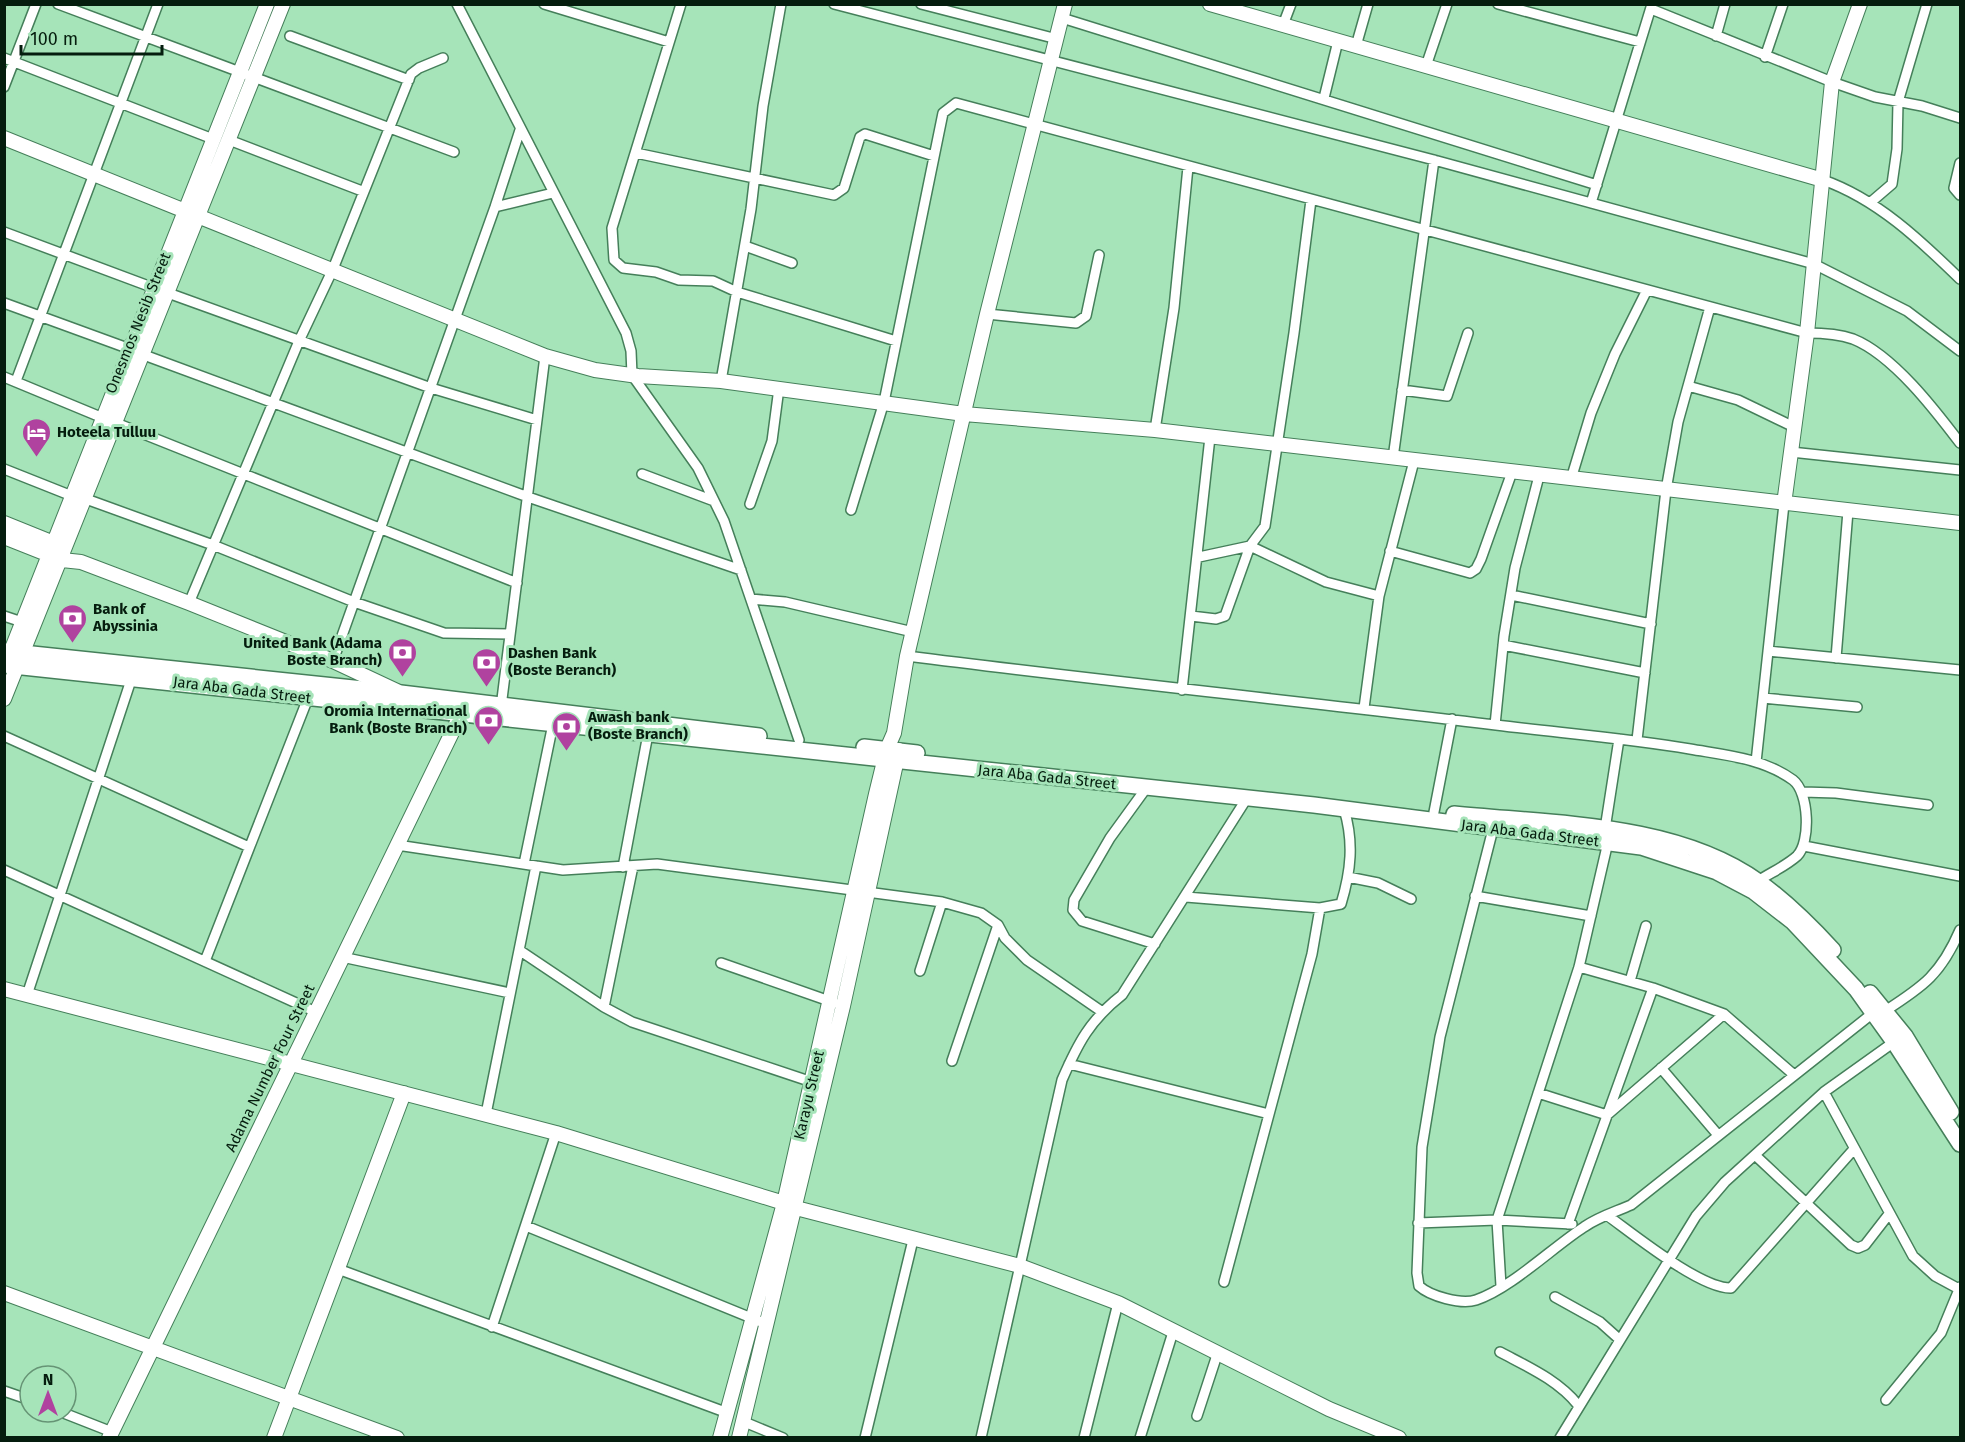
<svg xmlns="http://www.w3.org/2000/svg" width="1965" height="1442" font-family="'Fira Sans',sans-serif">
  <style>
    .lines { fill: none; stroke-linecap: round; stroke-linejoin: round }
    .street-casing { stroke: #457f5a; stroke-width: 12 }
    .secondary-casing { stroke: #457f5a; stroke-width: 16 }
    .primary-casing { stroke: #457f5a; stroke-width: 18 }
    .street { stroke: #fff; stroke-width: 9 }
    .secondary { stroke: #fff; stroke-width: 14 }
    .primary { stroke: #fff; stroke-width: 15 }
    .labels { text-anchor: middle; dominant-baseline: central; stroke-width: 6; stroke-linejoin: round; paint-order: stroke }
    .street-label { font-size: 15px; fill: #051d0e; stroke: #a6e4b9 }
    .poi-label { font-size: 15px; font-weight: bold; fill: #051d0e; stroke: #a6e4b9; text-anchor: start }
  </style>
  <rect width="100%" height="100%" fill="#a6e4b9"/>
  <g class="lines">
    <defs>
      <path id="street" d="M58,4L454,152
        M457,4L626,333L631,351L632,375L698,468L724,521L799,740
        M544,4L669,42
        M681,4L612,228L614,260L623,268L656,272L679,280L713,281L737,292L896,341
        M834,4L1434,160L1814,264L1907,311L1960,351
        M921,4L1057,39
        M1498,4L1640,42
        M1651,9L1832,82L1875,97L1922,106L1960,118
        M1062,18L1597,185
        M1283,25L1291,4
        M290,36L409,80
        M1716,36L1725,4
        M1356,46L1368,4
        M1765,57L1783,4
        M4,58L213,139
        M1426,66L1447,4
        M4,87L36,4
        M1324,98L1338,41
        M229,140L362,191
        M636,153L834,195L844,188L860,137L865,134L934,156
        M1960,163L1954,188L1960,195
        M1823,180C1877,199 1920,240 1960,279
        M1871,202L1892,184L1897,149L1898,102L1927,4
        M1591,203L1652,4
        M495,207L553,193
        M4,232L154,288
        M745,246L792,263
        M168,293L431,388L537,420
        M4,303L130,349
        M987,314L1076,323L1086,316L1099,255
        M144,355L528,497L741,570
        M4,377L103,418
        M16,381L158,4
        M721,381L751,209L763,106L781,4
        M1688,386L1738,400L1794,427
        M1402,390L1447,396L1468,333
        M116,423L517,583
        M1155,430L1174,308L1188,167
        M1791,452L1960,470
        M1393,458L1434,160
        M4,469L72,496
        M642,474L714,501
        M1571,479L1591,413L1615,354L1647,290
        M86,499L213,545L354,602L444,633L510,634
        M750,504L772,441L779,388
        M851,510L884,402L943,113L956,103L1807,333C1823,333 1839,334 1853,339C1893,355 1935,410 1960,443
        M1250,546L1326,582L1379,596
        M1390,551L1470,573L1476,569L1481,559L1512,472
        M1199,557L1250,546L1265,526L1294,333L1311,200
        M1511,595L1651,624
        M751,599L785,602L913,632
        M189,603L299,341L333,269L411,74L419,68L443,58
        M4,616L22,622
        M1191,616L1216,619L1225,616L1250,546
        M1503,645L1645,673
        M1768,651L1960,670
        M907,656C1103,681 1299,701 1496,725C1560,733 1625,738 1690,749C1724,755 1763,758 1793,780C1809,792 1811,842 1797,856C1786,866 1770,873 1758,881
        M1836,658L1848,511
        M333,661L495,207L520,130
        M1182,690L1210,437
        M1763,698L1857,707
        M501,707L545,356
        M1364,708L1379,596L1414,461
        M1495,725L1504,636L1515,568L1539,476
        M4,736L249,847
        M1637,740L1666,490L1678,422L1710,307
        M1756,762L1784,504
        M1147,787L1110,838L1074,900L1073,910L1082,921L1155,944
        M1803,792L1836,793L1928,805
        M1434,812L1452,719
        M1493,829L1440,1037L1422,1147L1417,1273L1419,1286C1430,1296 1461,1305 1476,1300C1510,1289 1553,1247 1584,1227C1598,1217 1615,1212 1631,1205L1873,1013
        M1605,829L1619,739
        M397,845L563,870L657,864L942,902L981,913L998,925L1005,938L1027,960L1101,1011
        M1804,846L1960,876
        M524,864L553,724
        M623,867L648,734
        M4,870L316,1012
        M1348,877L1378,883L1411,899
        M1475,896L1591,916
        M1186,897L1320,908L1341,904C1351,871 1354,842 1344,809
        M519,950L604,1007L632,1022L812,1082
        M342,957L510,993
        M205,961L308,698
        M721,963L835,1003
        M1579,967L1653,988L1724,1014L1793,1074
        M920,971L942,902
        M1630,981L1646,926
        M27,995L132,677
        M604,1007L633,866
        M1885,1011C1924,986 1941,974 1960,930
        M952,1061L998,925
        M1069,1064L1269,1114
        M1661,1068L1718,1135
        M1824,1092L1913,1256L1935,1276L1959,1289
        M1538,1093L1607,1115L1724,1014
        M486,1114L536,866
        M1756,1156L1851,1245L1858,1248L1865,1245L1889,1214
        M1608,1216C1633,1234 1701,1289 1731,1288L1854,1149
        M1418,1223L1497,1220L1572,1224
        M1568,1224L1653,988
        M526,1226L766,1324
        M338,1269L725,1412
        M1224,1282L1312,954L1320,908
        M1501,1286L1497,1220L1579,967L1608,842
        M1555,1297L1600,1322L1619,1339
        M492,1327L556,1133
        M1500,1352C1528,1367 1558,1380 1578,1405
        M4,1391L30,1400
        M1886,1400L1941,1333L1960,1287
        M61,1412L112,1432
        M1197,1416L1217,1355
        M742,1421L783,1438
        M865,1438L913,1240
        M981,1438L1062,1080C1078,1043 1090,1020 1122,995L1247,798
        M1084,1438L1118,1303
        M1140,1438L1173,1332
        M1560,1438L1696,1216L1725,1182L1824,1092L1894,1042"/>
      <path id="secondary" d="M1210,4L1823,180
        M4,138L545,356L595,370L638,376L721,381L964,414L1155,430L1960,523
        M1784,504L1807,333L1832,82L1860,4
        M4,523L61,546
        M4,537L62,560L81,562L189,603L333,661L397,691
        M7,661L267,4
        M4,699L283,4
        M4,989L556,1133L784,1203
        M796,1208L1020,1266L1118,1303L1329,1409L1399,1438
        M4,1293L397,1438
        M109,1438L461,714
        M274,1438L404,1093
        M720,1438L784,1203L876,794L887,749L894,733L907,656L987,314L1065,4
        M739,1438L843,1006L899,750"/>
      <path id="primary" d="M4,651L401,693L759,736
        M4,665L1314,805L1641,847L1717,872L1753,891L1793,922L1856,989L1894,1042L1960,1144
        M864,747L917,753
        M1454,814C1552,824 1676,822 1759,882C1787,902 1810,925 1833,950
        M1870,993L1905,1036L1951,1112"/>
    </defs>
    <!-- street casing -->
    <use href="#street" class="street-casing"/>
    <!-- secondary casing -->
    <use href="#secondary" class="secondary-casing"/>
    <!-- primary casing -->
    <use href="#primary" class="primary-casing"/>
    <!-- street -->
    <use href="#street" class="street"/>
    <!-- secondary -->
    <use href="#secondary" class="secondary"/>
    <!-- primary -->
    <use href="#primary" class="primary"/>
  </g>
  <!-- icons -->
  <defs>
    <symbol id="hotel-pin" viewBox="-11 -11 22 30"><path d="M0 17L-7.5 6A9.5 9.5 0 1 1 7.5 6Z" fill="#b0429f" stroke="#a6e4b9"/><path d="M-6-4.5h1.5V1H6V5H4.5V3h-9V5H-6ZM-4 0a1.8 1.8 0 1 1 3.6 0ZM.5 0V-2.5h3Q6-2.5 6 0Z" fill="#fff"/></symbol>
    <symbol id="bank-pin" viewBox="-11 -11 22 30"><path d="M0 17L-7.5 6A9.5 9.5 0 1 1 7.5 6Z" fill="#b0429f" stroke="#a6e4b9"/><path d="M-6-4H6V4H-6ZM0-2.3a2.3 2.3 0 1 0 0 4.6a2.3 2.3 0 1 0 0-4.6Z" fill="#fff"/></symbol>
  </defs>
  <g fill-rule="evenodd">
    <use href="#hotel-pin" x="20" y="416" width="33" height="45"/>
    <use href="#bank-pin" x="56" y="602" width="33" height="45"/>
    <use href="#bank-pin" x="386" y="636" width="33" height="45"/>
    <use href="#bank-pin" x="470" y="646" width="33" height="45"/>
    <use href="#bank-pin" x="472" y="704" width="33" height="45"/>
    <use href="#bank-pin" x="550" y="710" width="33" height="45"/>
  </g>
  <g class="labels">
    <!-- street labels -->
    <g class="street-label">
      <text transform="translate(138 323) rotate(-68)">Onesmos Nesib Street</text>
      <text transform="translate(242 690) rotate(7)">Jara Aba Gada Street</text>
      <text transform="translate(1047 777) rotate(6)">Jara Aba Gada Street</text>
      <text transform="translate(1530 833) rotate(7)">Jara Aba Gada Street</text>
      <text transform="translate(270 1068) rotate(-64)">Adama Number Four Street</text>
      <text transform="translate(809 1095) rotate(-77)">Karayu Street</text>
    </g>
    <!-- poi labels -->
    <g class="poi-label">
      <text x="57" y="432">Hoteela Tulluu</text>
      <text x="93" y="609">Bank of<tspan x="93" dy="17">Abyssinia</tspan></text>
      <text x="382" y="643" text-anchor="end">United Bank (Adama<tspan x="382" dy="17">Boste Branch)</tspan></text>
      <text x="508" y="653">Dashen Bank<tspan x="508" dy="17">(Boste Beranch)</tspan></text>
      <text x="467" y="711" text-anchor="end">Oromia International<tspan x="467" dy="17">Bank (Boste Branch)</tspan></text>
      <text x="588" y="717">Awash bank<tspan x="588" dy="17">(Boste Branch)</tspan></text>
    </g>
  </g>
  <!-- border -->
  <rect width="1965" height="1442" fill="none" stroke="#051d0e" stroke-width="12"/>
  <!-- north arrow -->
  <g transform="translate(48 1394)"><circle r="28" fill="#a6e4b9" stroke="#669475" stroke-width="1.5"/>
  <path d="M0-4.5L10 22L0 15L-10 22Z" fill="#b0429f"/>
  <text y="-9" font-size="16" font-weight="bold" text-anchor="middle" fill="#051d0e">N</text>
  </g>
  <!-- scale -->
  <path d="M21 45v9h141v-9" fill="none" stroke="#051d0e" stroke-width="3"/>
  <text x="30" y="45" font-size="18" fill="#051d0e" stroke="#a6e4b9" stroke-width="4.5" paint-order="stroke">100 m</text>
</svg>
